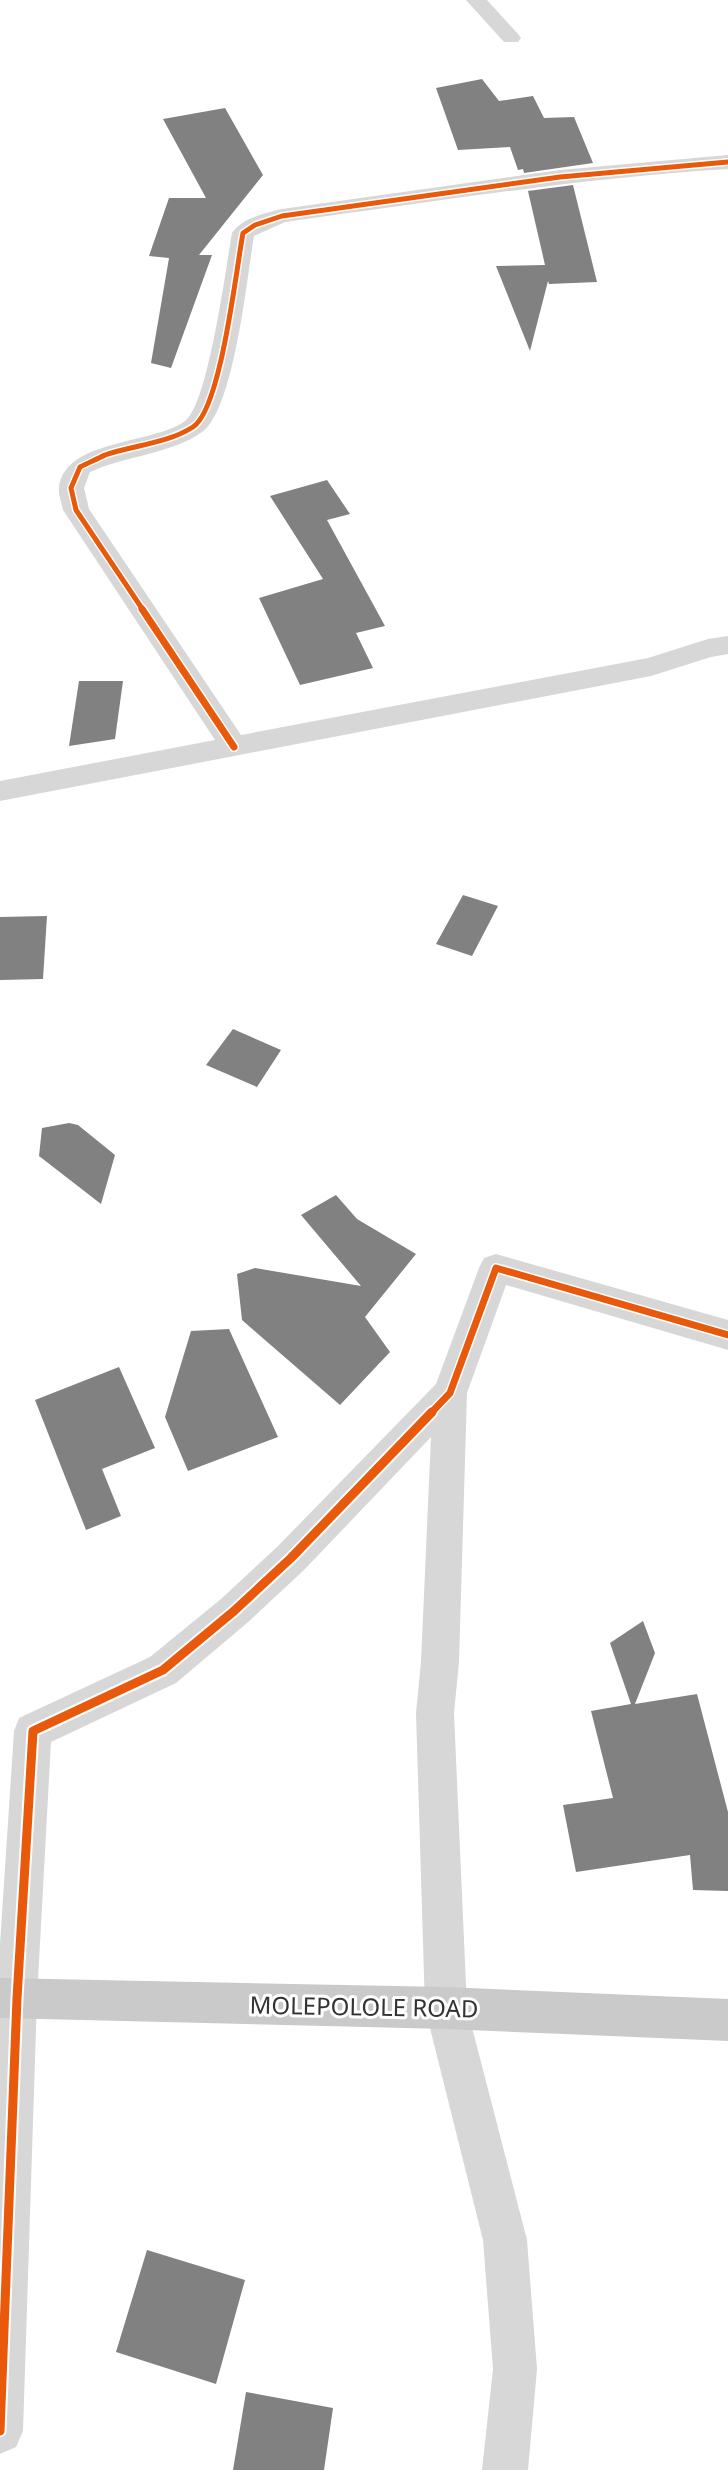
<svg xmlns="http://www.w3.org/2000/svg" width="728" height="2470" font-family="'Noto Sans',sans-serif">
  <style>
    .building { fill: #818181 }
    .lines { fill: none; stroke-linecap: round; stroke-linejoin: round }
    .minor { fill: #d7d7d7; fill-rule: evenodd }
    .major { fill: #cacaca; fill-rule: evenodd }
    .cycleway-far2-casing { stroke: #fff; stroke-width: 8 }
    .cycleway-far1-casing { stroke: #fff; stroke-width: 10 }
    .cycleway-casing { stroke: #fff; stroke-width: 13 }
    .cycleway-far2 { stroke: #e8590c; stroke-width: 5 }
    .cycleway-far1 { stroke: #e8590c; stroke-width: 7 }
    .cycleway { stroke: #e8590c; stroke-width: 9 }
    .labels { text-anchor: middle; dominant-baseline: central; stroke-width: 6; stroke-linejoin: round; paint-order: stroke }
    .near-street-label { font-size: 24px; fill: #333; stroke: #fff }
  </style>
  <rect width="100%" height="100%" fill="#fff"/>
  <!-- building -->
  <path class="building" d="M482,79L499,101L533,96L544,118L574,117L593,163L524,173L523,169L518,170L510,147L458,150L436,88Z
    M225,108L263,175L199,255H212L171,368L151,363L169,258L149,256L169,198H206L163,119Z
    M573,185L597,282L549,284L548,281L530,351L496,266L545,265L528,191Z
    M327,480L350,514L327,520L385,626L356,633L373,668L300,685L259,598L323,579L270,496Z
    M79,681H123L115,739L69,746Z
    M463,895L498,906L472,956L436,944Z
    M47,916L43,979L0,980V917Z
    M233,1029L281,1050L257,1087L206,1065Z
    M69,1123L78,1125L115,1155L101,1204L39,1156L42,1128Z
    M336,1195L357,1219L416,1254L365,1317L390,1352L340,1405L242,1320L237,1274L255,1268L361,1286L301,1215Z
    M229,1329L278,1437L188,1471L165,1417L191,1331Z
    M119,1367L155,1448L102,1469L121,1516L86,1530L35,1400Z
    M643,1621L655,1653L635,1704L697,1694L728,1812V1891L693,1890L690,1855L576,1872L563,1805L613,1798L591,1711L631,1704L610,1643Z
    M147,2250L245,2280L216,2384L116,2352Z
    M246,2392L333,2408L324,2470H233Z"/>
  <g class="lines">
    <!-- minor -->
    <path class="minor" d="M466,0H487L518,34L521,38L518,42H504Z
      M728,155V169C579,178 433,202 285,222L254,236C247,277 234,410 202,432C171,454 125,456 90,472L84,488L89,509L241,735L648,658L708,639L728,636V654L711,657L651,676L0,801V781L215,740L63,510C62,504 58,494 59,488C64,439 152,445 185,421C208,405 226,267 232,233C242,218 265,213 282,209L560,170Z
      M496,1254L728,1320V1350L506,1285L467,1393L459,1662L454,1713L467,2008L527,2240L537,2369L528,2470H482L493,2369L483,2240L425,2008L416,1713L421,1662L431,1437L304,1570L247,1623L176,1683L51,1742L37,1998L23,2431L16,2447L0,2454V1944L14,1731L19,1718L150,1657L221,1599L278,1546L436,1384L479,1268L484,1258Z"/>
    <!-- major -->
    <path class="major" d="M0,1978L446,1987L728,1999V2041L446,2029L0,2018Z"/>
    <defs>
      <path id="cycleway-far2" d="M143,610L76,510L71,488L80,467C88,463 97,459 105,455C134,445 166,444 193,427C221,409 236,270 243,233L255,225L282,216L560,177L728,162"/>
      <path id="cycleway-far1" d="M142,609L234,747
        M431,1413L450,1393L496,1268L728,1335"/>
      <path id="cycleway" d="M0,2431L17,1998L33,1731L163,1670L234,1611L291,1558L432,1412"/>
    </defs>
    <!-- cycleway-far2 casing -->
    <use href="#cycleway-far2" class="cycleway-far2-casing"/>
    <!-- cycleway-far1 casing -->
    <use href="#cycleway-far1" class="cycleway-far1-casing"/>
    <!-- cycleway casing -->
    <use href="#cycleway" class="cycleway-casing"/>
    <!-- cycleway-far2 -->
    <use href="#cycleway-far2" class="cycleway-far2"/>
    <!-- cycleway-far1 -->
    <use href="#cycleway-far1" class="cycleway-far1"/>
    <!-- cycleway -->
    <use href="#cycleway" class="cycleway"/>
  </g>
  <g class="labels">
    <!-- near-street labels -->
    <g class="near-street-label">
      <text transform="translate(364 2006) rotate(1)">MOLEPOLOLE ROAD</text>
    </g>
  </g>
</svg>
